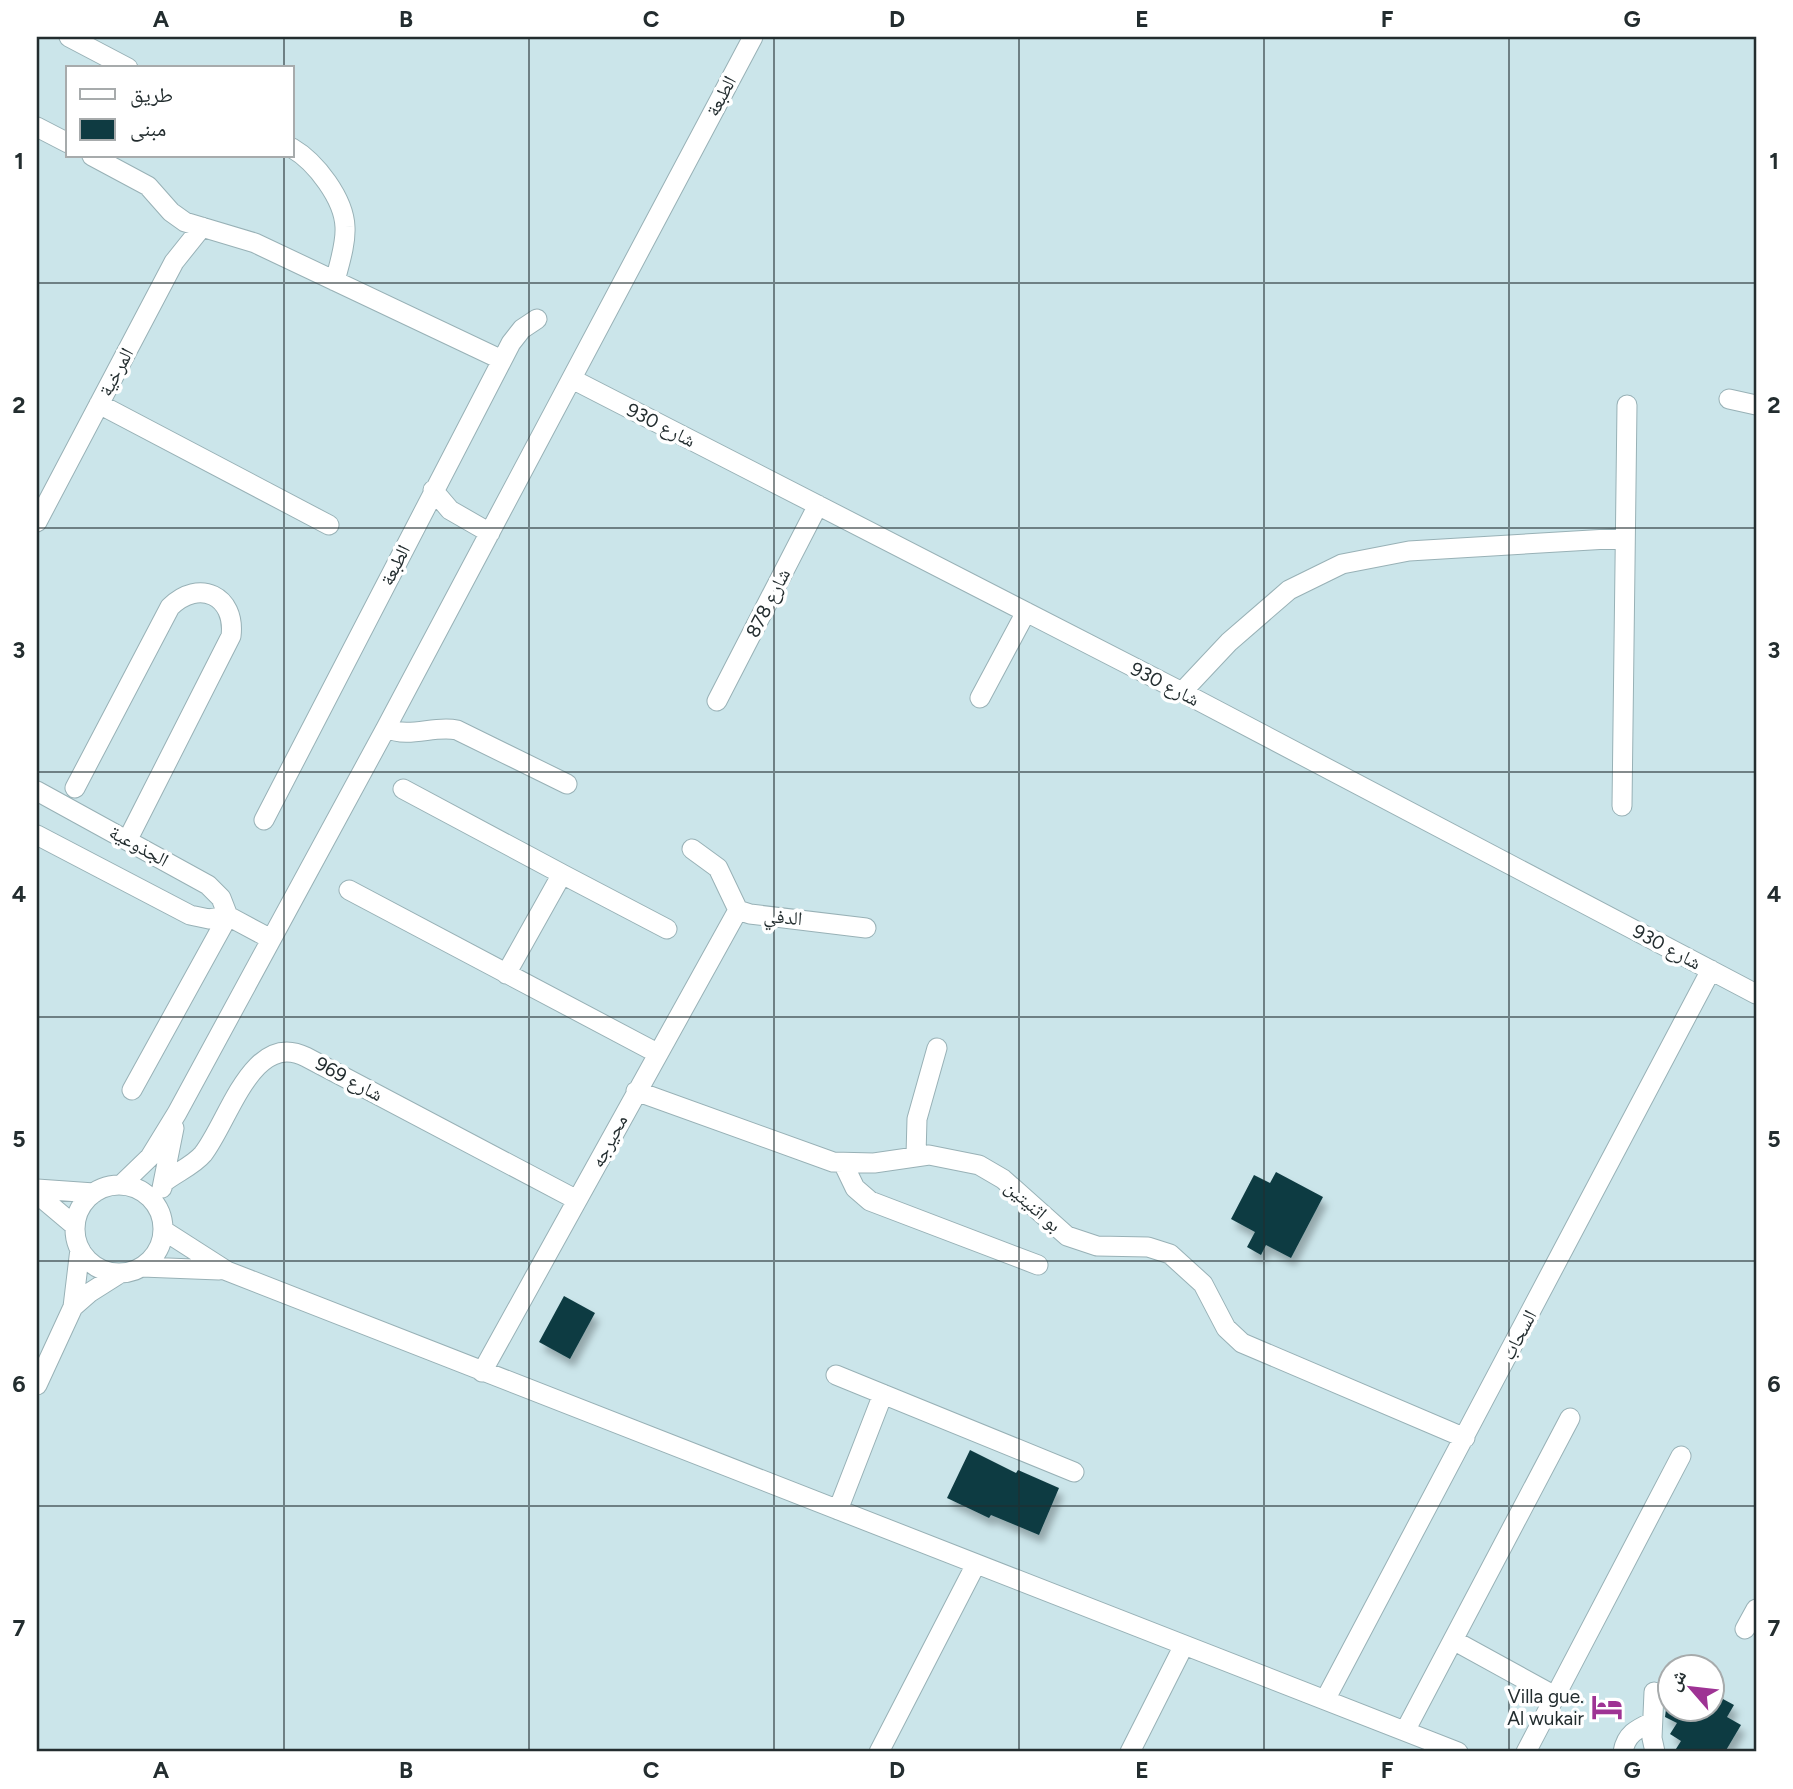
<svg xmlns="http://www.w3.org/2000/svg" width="1793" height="1789" font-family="Figtree,'Noto Naskh Arabic',sans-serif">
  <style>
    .building { fill: #0f3b42; filter: url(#shadow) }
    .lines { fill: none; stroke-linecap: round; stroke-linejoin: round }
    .minor-casing { stroke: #98b1b6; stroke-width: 21 }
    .minor { stroke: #fff; stroke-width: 19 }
    .grid { fill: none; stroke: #232d2f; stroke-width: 2; stroke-opacity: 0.55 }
    .labels { text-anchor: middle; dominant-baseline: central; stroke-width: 7; stroke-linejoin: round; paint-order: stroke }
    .street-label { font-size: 19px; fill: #232d2f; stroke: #fff }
    .poi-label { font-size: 19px; fill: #232d2f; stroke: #fff; text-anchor: end }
    .neatline { fill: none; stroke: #232d2f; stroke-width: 2.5 }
    .grid-label { font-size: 23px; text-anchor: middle; font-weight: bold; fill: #232d2f }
  </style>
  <defs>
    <filter id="shadow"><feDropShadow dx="4.5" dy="8" stdDeviation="3.5" flood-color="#0004"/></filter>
  </defs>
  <rect width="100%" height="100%" fill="#cbe5ea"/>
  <!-- building -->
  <path class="building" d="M1276,1172L1323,1197L1291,1258L1266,1245L1261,1255L1247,1247L1255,1232L1231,1219L1254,1175L1270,1183Z
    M564,1296L595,1313L570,1359L539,1342Z
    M970,1450L1016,1473L1018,1470L1059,1488L1039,1535L991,1515L989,1518L947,1498Z
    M1712,1693L1734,1705L1727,1717L1741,1725L1725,1752H1674L1681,1741L1670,1734L1677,1723L1665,1717L1666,1709H1712Z"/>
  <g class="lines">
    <defs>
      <path id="minor" d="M69,37L128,68
        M37,127L68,143
        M292,148C316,162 344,199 345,227C346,244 339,265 335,281
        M92,156L148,186L171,212L185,222L255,243L502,360
        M572,379L1182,692L1756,994
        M1729,399L1756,405
        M99,404L329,525
        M433,490L450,510L490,533
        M37,522L174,262L202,227
        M1182,692L1229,642L1289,590L1342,564L1409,551L1625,538
        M980,698L1026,612
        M717,701L818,505
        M386,728C410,739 433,725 457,730L567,784
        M75,788L170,607C199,578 236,596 231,636L128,839
        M403,789L562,874L506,974
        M37,791L208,885L221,898L228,916
        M1622,806L1627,405
        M264,820L511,343L522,329L537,319
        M37,835L190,915L209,919L228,916L271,939
        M692,849L718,868L738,910L750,914L866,928
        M562,874L667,929
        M349,890L657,1053
        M132,1090L228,916
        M636,1091L833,1162L874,1163L929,1155L979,1165L1003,1179L1067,1236L1097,1246L1148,1247L1170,1254L1203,1284L1226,1328L1242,1343L1465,1438
        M916,1155L917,1119L937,1048
        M843,1163L855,1188L870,1201L1038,1265
        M163,1183C175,1173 193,1166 203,1154C229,1121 252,1030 306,1057L577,1200
        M75 1229a44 44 0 1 1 88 0a44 44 0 1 1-88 0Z
        M121,1185L150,1157L177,1113L386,728L753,37
        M162,1188L174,1128
        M37,1189L94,1193
        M37,1194L75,1226
        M163,1230L227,1271L1458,1752
        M142,1267L219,1270
        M73,1307L89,1293L119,1274
        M482,1372L738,910
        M836,1375L1074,1472
        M37,1385L73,1307L80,1249
        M838,1510L883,1394
        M1745,1629L1756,1609
        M1453,1640L1555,1696
        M1654,1692L1652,1738L1655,1752
        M1325,1700L1711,970
        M1405,1731L1570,1418
        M879,1752L976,1564
        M1130,1752L1184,1645
        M1526,1752L1681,1456
        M1623,1752C1626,1734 1637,1729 1652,1722"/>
    </defs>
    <!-- minor casing -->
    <use href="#minor" class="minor-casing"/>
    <!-- minor -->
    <use href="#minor" class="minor"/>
  </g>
  <!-- grid -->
  <path class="grid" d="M284,37V68M529,37V1752M774,37V1752M1019,37V1752M1264,37V1752M1509,37V1752M284,156V1752M37,283H1756M37,528H1756M37,772H1756M37,1017H1756M37,1261H1756M37,1506H1756"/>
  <!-- icons -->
  <defs>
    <symbol id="hotel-bare" viewBox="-9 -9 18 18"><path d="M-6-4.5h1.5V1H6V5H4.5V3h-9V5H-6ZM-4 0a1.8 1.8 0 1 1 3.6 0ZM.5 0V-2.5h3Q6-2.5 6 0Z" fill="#9e3394" stroke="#fff" stroke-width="2.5" paint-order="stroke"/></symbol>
  </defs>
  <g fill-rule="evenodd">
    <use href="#hotel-bare" x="1585" y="1685" width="44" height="44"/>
  </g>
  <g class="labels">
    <!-- street labels -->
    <g class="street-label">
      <text transform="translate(721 96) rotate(-62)">الطبعة</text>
      <text transform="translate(116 372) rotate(-62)">المرخية</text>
      <text transform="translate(661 425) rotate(27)">شارع 930</text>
      <text transform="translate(395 565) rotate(-63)">الطبعة</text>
      <text transform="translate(768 603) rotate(-63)">شارع 878</text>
      <text transform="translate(1165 684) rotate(27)">شارع 930</text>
      <text transform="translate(139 846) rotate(29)">الجذوعية</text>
      <text transform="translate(783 917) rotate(5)">الدفي</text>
      <text transform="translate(1667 947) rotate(28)">شارع 930</text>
      <text transform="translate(349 1079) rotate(28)">شارع 969</text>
      <text transform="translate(609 1141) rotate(-62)">محيرجه</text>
      <text transform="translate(1033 1206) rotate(41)">بو اثنيتين</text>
      <text transform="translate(1519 1335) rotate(-62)">السحاب</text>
    </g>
    <!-- poi labels -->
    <g class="poi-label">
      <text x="1584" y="1696">Villa gue.<tspan x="1584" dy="22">Al wukair</tspan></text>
    </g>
  </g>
  <!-- border -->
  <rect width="1793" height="1789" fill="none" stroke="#ffffff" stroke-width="77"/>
  <!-- legend -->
  <rect x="66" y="66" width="228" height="91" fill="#ffffff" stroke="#a7abac" stroke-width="2"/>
  <rect x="80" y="89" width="35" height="10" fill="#ffffff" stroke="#a7abac" stroke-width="2"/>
  <text x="130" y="102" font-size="21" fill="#232d2f">طريق</text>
  <rect x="80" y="119" width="35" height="21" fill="#0f3b42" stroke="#a7abac" stroke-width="2"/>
  <text x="130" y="136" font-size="21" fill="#232d2f">مبنى</text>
  <!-- north arrow -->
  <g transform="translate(1691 1688) rotate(298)"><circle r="33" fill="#ffffff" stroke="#a7abac" stroke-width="2"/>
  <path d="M0-5L12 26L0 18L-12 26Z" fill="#9e3394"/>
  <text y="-10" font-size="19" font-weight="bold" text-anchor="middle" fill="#232d2f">ش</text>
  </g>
  <rect x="38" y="38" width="1717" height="1712" class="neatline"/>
  <g class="grid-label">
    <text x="161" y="27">A</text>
    <text x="406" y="27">B</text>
    <text x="651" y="27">C</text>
    <text x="897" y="27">D</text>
    <text x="1142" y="27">E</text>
    <text x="1387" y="27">F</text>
    <text x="1632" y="27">G</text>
    <text x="19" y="169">1</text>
    <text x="1774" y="169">1</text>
    <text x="19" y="413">2</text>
    <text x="1774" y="413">2</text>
    <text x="19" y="658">3</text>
    <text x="1774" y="658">3</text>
    <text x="19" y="902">4</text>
    <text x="1774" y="902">4</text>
    <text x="19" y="1147">5</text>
    <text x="1774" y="1147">5</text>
    <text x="19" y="1392">6</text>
    <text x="1774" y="1392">6</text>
    <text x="19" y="1636">7</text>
    <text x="1774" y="1636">7</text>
    <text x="161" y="1778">A</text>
    <text x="406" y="1778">B</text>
    <text x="651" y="1778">C</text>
    <text x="897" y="1778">D</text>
    <text x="1142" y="1778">E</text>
    <text x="1387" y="1778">F</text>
    <text x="1632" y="1778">G</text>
  </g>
</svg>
